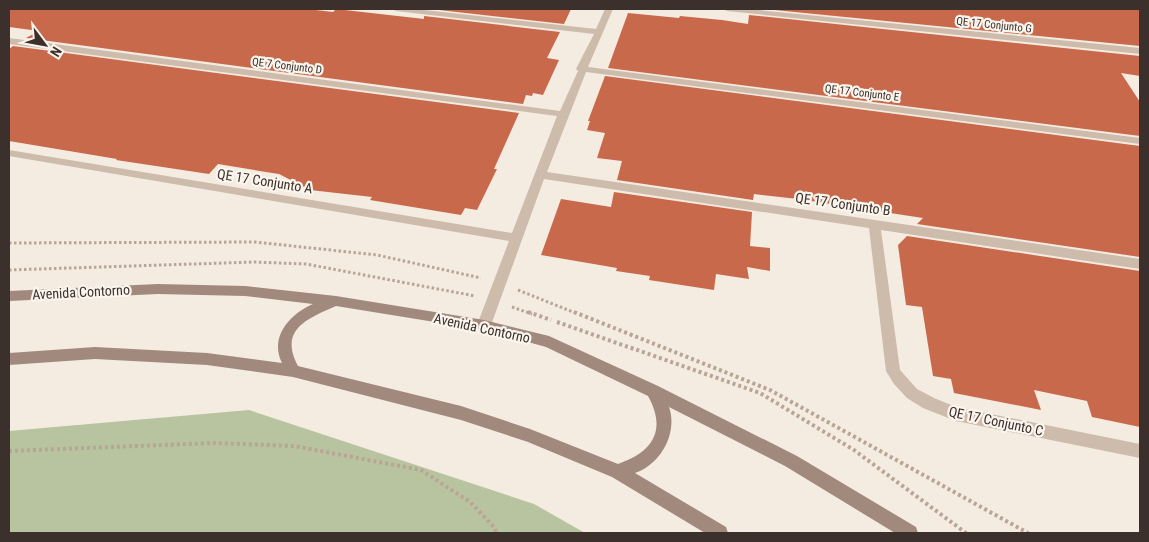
<svg xmlns="http://www.w3.org/2000/svg" width="1149" height="542" font-family="'Roboto Condensed',sans-serif">
  <style>
    .green { fill: #b8c4a0 }
    .building { fill: #c8694b }
    .lines { fill: none; stroke-linecap: round; stroke-linejoin: round }
    .path-far1 { stroke: #b9a596; stroke-width: 3; stroke-dasharray: 2.5 2.5; stroke-linecap: butt }
    .path { stroke: #b9a596; stroke-width: 4; stroke-dasharray: 3 3; stroke-linecap: butt }
    .minor { fill: #cdbbac; fill-rule: evenodd }
    .secondary { fill: #a18a7d; fill-rule: evenodd }
    .labels { text-anchor: middle; dominant-baseline: central; stroke-width: 4.5; stroke-linejoin: round; paint-order: stroke }
    .far-street-label { font-size: 11px; fill: #3b302b; stroke: #fbf5ee }
    .street-label { font-size: 14px; fill: #3b302b; stroke: #fbf5ee }
  </style>
  <rect width="100%" height="100%" fill="#f4ebe1"/>
  <!-- green -->
  <path class="green" d="M249,410L534,504L585,533H9V431Z"/>
  <!-- building -->
  <path class="building" d="M9,9H307L333,12L336,9L424,19V16L560,32L547,58L559,60L543,95L533,93L532,96L526,95L523,104L26,38L39,31L9,27Z
    M430,9H571L564,24Z
    M764,9H1140V46Z
    M628,13L679,18L680,16L722,20L748,24L749,15L1140,56V76L1121,73L1140,102V136L608,68Z
    M13,46L519,113L494,169H497L477,210L465,208L461,215L370,200L372,197L310,190L279,174L266,172L218,164L209,174L116,160L117,159L9,141V49Z
    M605,76L1140,146V257L917,224L923,218L798,199L754,194L753,200L617,180L622,161L597,158L605,133L587,130L590,121H588Z
    M614,192L752,212L750,246L770,248V271L747,267L749,279L716,274L714,290L649,280L650,276L616,271L617,268L541,255L561,199L611,207Z
    M907,236L1140,271V427L1092,417L1087,401L1034,390L1041,410L954,393L951,379L933,376L922,307L906,305L898,245Z"/>
  <g class="lines">
    <!-- path-far1 -->
    <path class="path-far1" d="M9,243L255,242L377,255L481,278
      M9,270L254,262L306,264L475,296
      M518,290L578,314
      M512,307L532,314"/>
    <!-- path -->
    <path class="path" d="M528,312L551,320
      M574,312L770,390L1028,533
      M557,322L760,393L854,450L966,533
      M9,451L214,443L294,446L421,470L470,502L495,528L496,533"/>
    <!-- minor -->
    <path class="minor" d="M392,9H415L596,29L605,9H613L588,67L1140,138V144L586,72L547,172L1140,259V269L881,230L900,370L917,389L934,398L956,407L1140,444V458L956,421L923,408L907,398L894,384L886,371L869,228L544,179L491,325L489,329L484,330L479,329L477,325L509,241L9,156V150L512,233L557,116L9,44V38L560,111L578,71L576,69L594,34L396,11Z
      M723,9H748L1140,48V54L727,11Z"/>
    <!-- secondary -->
    <path class="secondary" d="M158,284L245,286L336,296L484,320L549,336L658,386L797,456L916,527L918,533H895L785,466L669,407C678,433 661,464 635,473L726,527L728,533H705L612,477L528,442L461,420L293,377L207,365L95,359L9,365V353L95,347L207,353L282,363C269,337 290,314 313,304L245,296L158,294L9,301V291ZM336,306L484,330L546,347L648,396C667,430 653,452 618,464L530,429L461,406L298,366C278,329 309,318 336,306Z"/>
  </g>
  <g class="labels">
    <!-- far-street labels -->
    <g class="far-street-label">
      <text transform="translate(994 25) rotate(6)">QE 17 Conjunto G</text>
      <text transform="translate(287 66) rotate(7)">QE 7 Conjunto D</text>
      <text transform="translate(862 93) rotate(7)">QE 17 Conjunto E</text>
    </g>
    <!-- street labels -->
    <g class="street-label">
      <text transform="translate(265 181) rotate(9)">QE 17 Conjunto A</text>
      <text transform="translate(843 204) rotate(8)">QE 17 Conjunto B</text>
      <text transform="translate(81 292) rotate(-3)">Avenida Contorno</text>
      <text transform="translate(482 328) rotate(12)">Avenida Contorno</text>
      <text transform="translate(996 421) rotate(12)">QE 17 Conjunto C</text>
    </g>
  </g>
  <!-- border -->
  <rect width="1149" height="542" fill="none" stroke="#3b302b" stroke-width="20"/>
  <!-- north arrow -->
  <g transform="translate(45 45) rotate(122)" stroke="#fbf5ee" stroke-width="4" paint-order="stroke">
  <path d="M0-4L9 19L0 12L-9 19Z" fill="#3b302b"/>
  <text y="-8" font-size="14" font-weight="bold" text-anchor="middle" fill="#3b302b">N</text>
  </g>
</svg>
